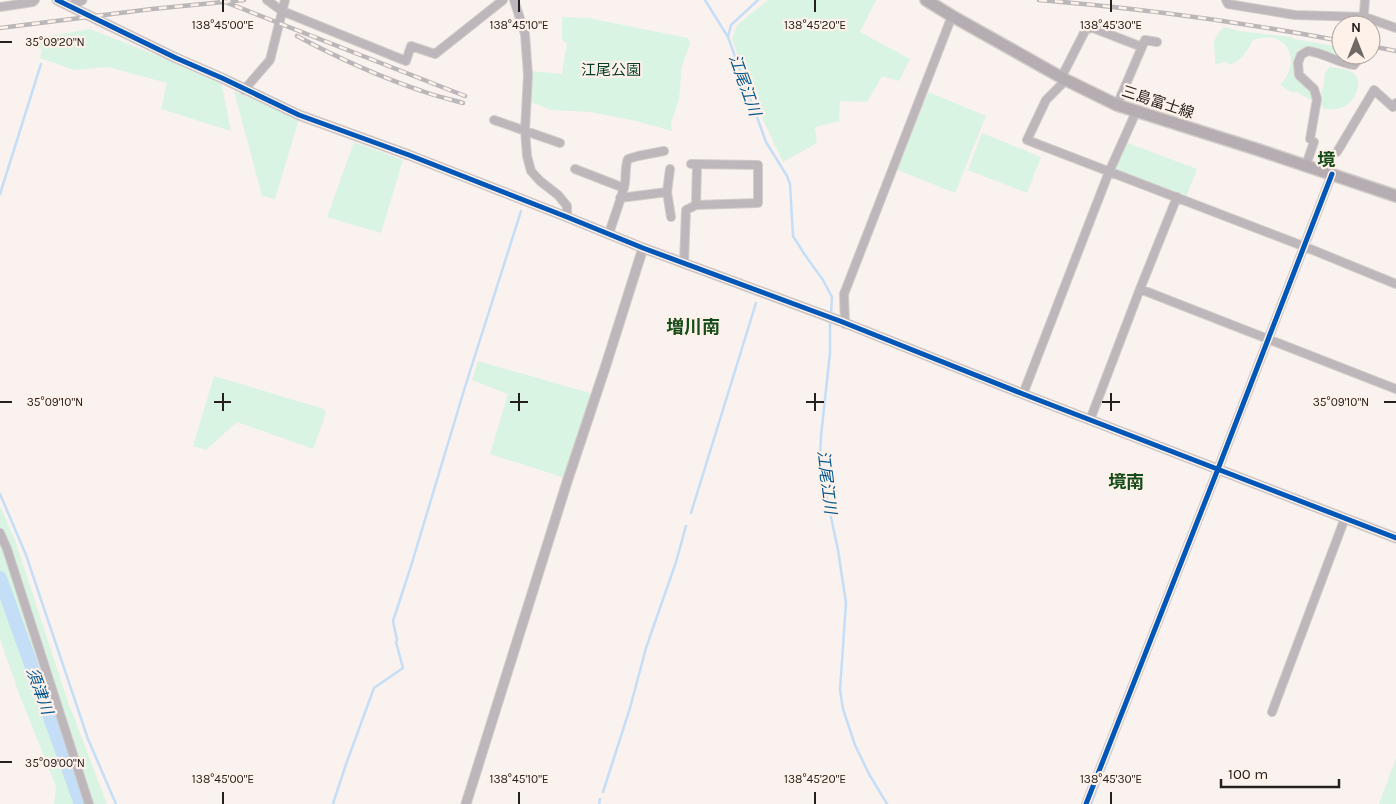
<svg xmlns="http://www.w3.org/2000/svg" width="1396" height="804" font-family="Karla,'Noto Sans JP',sans-serif">
  <style>
    .green { fill: #d9f4e2 }
    .lines { fill: none; stroke-linecap: round; stroke-linejoin: round }
    .stream { stroke: #c4def7; stroke-width: 2.5 }
    .river { stroke: #c4def7; stroke-width: 14 }
    .minor-casing { stroke: #d3cdc9; stroke-width: 10 }
    .tertiary-casing { stroke: #d3cdc9; stroke-width: 11 }
    .primary-casing { stroke: #d3cdc9; stroke-width: 14 }
    .minor { stroke: #bdb6ba; stroke-width: 8 }
    .tertiary { stroke: #bdb6ba; stroke-width: 9 }
    .primary { stroke: #b6adb2; stroke-width: 11 }
    .rail-casing { stroke: #bbb6b7; stroke-width: 4.5 }
    .rail { stroke: #fef1ea; stroke-width: 2.5; stroke-dasharray: 8; stroke-linecap: butt }
    .cycleway-casing { stroke: #fef1ea; stroke-width: 8 }
    .cycleway { stroke: #0057b8; stroke-width: 5 }
    .ticks { fill: none; stroke: #25201d; stroke-width: 2 }
    .labels { text-anchor: middle; dominant-baseline: central; stroke-width: 4.5; stroke-linejoin: round; paint-order: stroke }
    .park-label { font-size: 15px; fill: #053e28; stroke: #fef1ea }
    .street-label { font-size: 15px; fill: #25201d; stroke: #fef1ea }
    .water-label { font-size: 16px; font-style: italic; fill: #015890; stroke: #fef1ea }
    .quarter-label { font-size: 18px; font-weight: bold; fill: #154c18; stroke: #fef1ea }
    .ticks-label { font-size: 12px; text-anchor: middle; fill: #25201d; stroke: #fef1ea; stroke-width: 4.5; stroke-linejoin: round; paint-order: stroke }
  </style>
  <rect width="100%" height="100%" fill="#faf2ee"/>
  <!-- green -->
  <path class="green" d="M768,0H876L860,32L910,59L899,81L882,76L867,102L840,101L839,121L815,127L817,143L783,162L753,98L732,39L737,25Z
    M562,17L588,18L688,38L690,43L682,66L679,100L671,122L672,131L636,121L590,112L551,110L531,102V71L562,74L567,43L562,40Z
    M1224,27L1239,31L1292,37L1293,39L1341,47V55H1355V63L1334,58L1309,47L1297,50L1295,76L1314,97L1313,101L1297,92H1291L1280,85C1304,60 1286,28 1253,40C1246,52 1243,60 1229,65L1227,62L1215,64C1216,44 1208,44 1224,27Z
    M90,29L221,81L231,131L161,109L167,83L108,67L74,70L40,58L42,49L35,47L38,38Z
    M1329,67C1346,69 1365,71 1356,93C1353,99 1350,104 1343,107C1338,110 1329,109 1324,109C1315,95 1322,95 1324,82C1325,74 1324,74 1329,67Z
    M234,91L299,119L275,199L262,196Z
    M928,92L986,116L955,193L895,169Z
    M982,133L1041,157L1027,193L968,170Z
    M354,142L403,160L381,233L327,217Z
    M1125,142L1197,169L1186,197L1116,170Z
    M478,361L593,394L565,478L490,454L508,394L472,380Z
    M214,376L324,409L326,413L313,449L237,422L206,450L193,446Z
    M0,506L15,540L67,699L107,804H54L56,787L18,691L0,639Z
    M1396,758V804H1379Z"/>
  <g class="lines">
    <!-- stream -->
    <path class="stream" d="M705,0L728,37L766,142L787,176L790,184L793,236L805,255L823,280L832,297L831,314
      M728,37L731,25L758,0
      M0,194L41,64
      M830,320V353L821,436L820,459L823,480L838,550L846,603L840,690L843,709L855,745L869,774L887,804
      M0,494L26,555L88,739L116,804
      M691,513L756,303
      M603,792L630,708L646,648L676,562L686,526
      M333,804L345,767L374,688L403,668L396,642L397,640L393,621L411,566L465,387L521,211
      M599,804L600,799
      M1091,804L1114,744"/>
    <!-- river -->
    <path class="river" d="M0,578L81,804"/>
    <defs>
      <path id="minor" d="M267,0L282,11L406,61L411,46L435,54L503,0
        M514,0L525,34L528,75L525,130L527,156L531,171L540,181L558,195L567,206V217
        M1226,0L1228,4L1295,15L1365,17L1396,28
        M0,7L33,2L35,0
        M1363,25L1365,0
        M1061,78L1086,29L1093,28L1142,47
        M1066,80L1046,100L1027,140L1303,246L1396,284
        M244,90L270,60L285,0
        M1117,105L1145,40L1157,42
        M494,120L560,143
        M1310,139L1317,99L1314,89L1299,75L1298,63L1301,55L1308,51C1325,53 1337,63 1354,65L1358,60V55
        M1337,152L1374,90L1393,107L1396,103
        M1306,165L1314,142
        M575,169L624,188
        M667,192L671,217
        M620,198L667,192L670,169
        M696,205L697,164
        M609,234C614,217 621,200 625,183C626,176 625,164 628,159L638,156L664,151
        M684,263L686,210L696,205L758,203V165L691,164
        M1140,289L1396,389
        M845,324L844,294L952,16
        M1023,394L1109,172L1136,112
        M1090,420L1140,289L1177,197
        M0,533L7,549L89,804
        M1272,712L1345,518
        M1086,804L1218,469L1332,174"/>
      <path id="tertiary" d="M57,0L176,58L222,78L299,115L409,155L567,217L643,248L840,321L1023,394L1396,538
        M71,6L82,0
        M466,804L567,482L605,368L643,248"/>
      <path id="primary" d="M926,0L952,16L1066,80L1117,105L1259,150L1396,196"/>
    </defs>
    <!-- minor casing -->
    <use href="#minor" class="minor-casing"/>
    <!-- tertiary casing -->
    <use href="#tertiary" class="tertiary-casing"/>
    <!-- primary casing -->
    <use href="#primary" class="primary-casing"/>
    <!-- minor -->
    <use href="#minor" class="minor"/>
    <!-- tertiary -->
    <use href="#tertiary" class="tertiary"/>
    <!-- primary -->
    <use href="#primary" class="primary"/>
    <defs>
      <path id="rail" d="M220,0L465,96
        M1039,0C1140,8 1241,22 1341,41
        M0,28L152,9L244,0
        M297,36C336,57 380,77 422,91C435,96 449,99 463,103
        M1371,46L1396,51"/>
    </defs>
    <!-- rail casing -->
    <use href="#rail" class="rail-casing"/>
    <!-- rail -->
    <use href="#rail" class="rail"/>
    <defs>
      <path id="cycleway" d="M57,0L176,58L222,78L299,115L409,155L567,217L643,248L840,321L1023,394L1396,538
        M1086,804L1218,469L1332,174"/>
    </defs>
    <!-- cycleway casing -->
    <use href="#cycleway" class="cycleway-casing"/>
    <!-- cycleway -->
    <use href="#cycleway" class="cycleway"/>
  </g>
  <!-- ticks -->
  <path class="ticks" d="M223,0V12M519,0V12M815,0V12M1111,0V12M0,42H12M223,393V411M519,393V411M815,393V411M1111,393V411M0,402H12M214,402H231M510,402H528M806,402H824M1102,402H1120M1384,402H1396M0,762H12M223,792V804M519,792V804M815,792V804M1111,792V804"/>
  <g class="labels">
    <!-- park labels -->
    <g class="park-label">
      <text x="611" y="70">江尾公園</text>
    </g>
    <!-- street labels -->
    <g class="street-label">
      <text transform="translate(1158 102) rotate(18)">三島富士線</text>
    </g>
    <!-- water labels -->
    <g class="water-label">
      <text transform="translate(745 85) rotate(70)">江尾江川</text>
      <text transform="translate(827 482) rotate(83)">江尾江川</text>
      <text transform="translate(40 691) rotate(70)">須津川</text>
    </g>
    <!-- quarter labels -->
    <g class="quarter-label">
      <text x="1326" y="160">境</text>
      <text x="693" y="327">増川南</text>
      <text x="1126" y="482">境南</text>
    </g>
  </g>
  <g class="ticks-label">
    <text x="223" y="29">138°45'00"E</text>
    <text x="519" y="29">138°45'10"E</text>
    <text x="815" y="29">138°45'20"E</text>
    <text x="1111" y="29">138°45'30"E</text>
    <text x="55" y="46">35°09'20"N</text>
    <text x="55" y="406">35°09'10"N</text>
    <text x="1341" y="406">35°09'10"N</text>
    <text x="55" y="767">35°09'00"N</text>
    <text x="223" y="783">138°45'00"E</text>
    <text x="519" y="783">138°45'10"E</text>
    <text x="815" y="783">138°45'20"E</text>
    <text x="1111" y="783">138°45'30"E</text>
  </g>
  <!-- north arrow -->
  <g transform="translate(1356 40)"><circle r="24" fill="#fef1ea" stroke="#a79d98"/>
  <path d="M0-4L9 19L0 12L-9 19Z" fill="#706a66"/>
  <text y="-8" font-size="14" font-weight="bold" text-anchor="middle" fill="#25201d">N</text>
  </g>
  <!-- scale -->
  <path d="M1221 779v8h118v-8" fill="none" stroke="#25201d" stroke-width="2.5"/>
  <text x="1228" y="779" font-size="15" fill="#25201d" stroke="#fef1ea" stroke-width="4" paint-order="stroke">100 m</text>
</svg>
